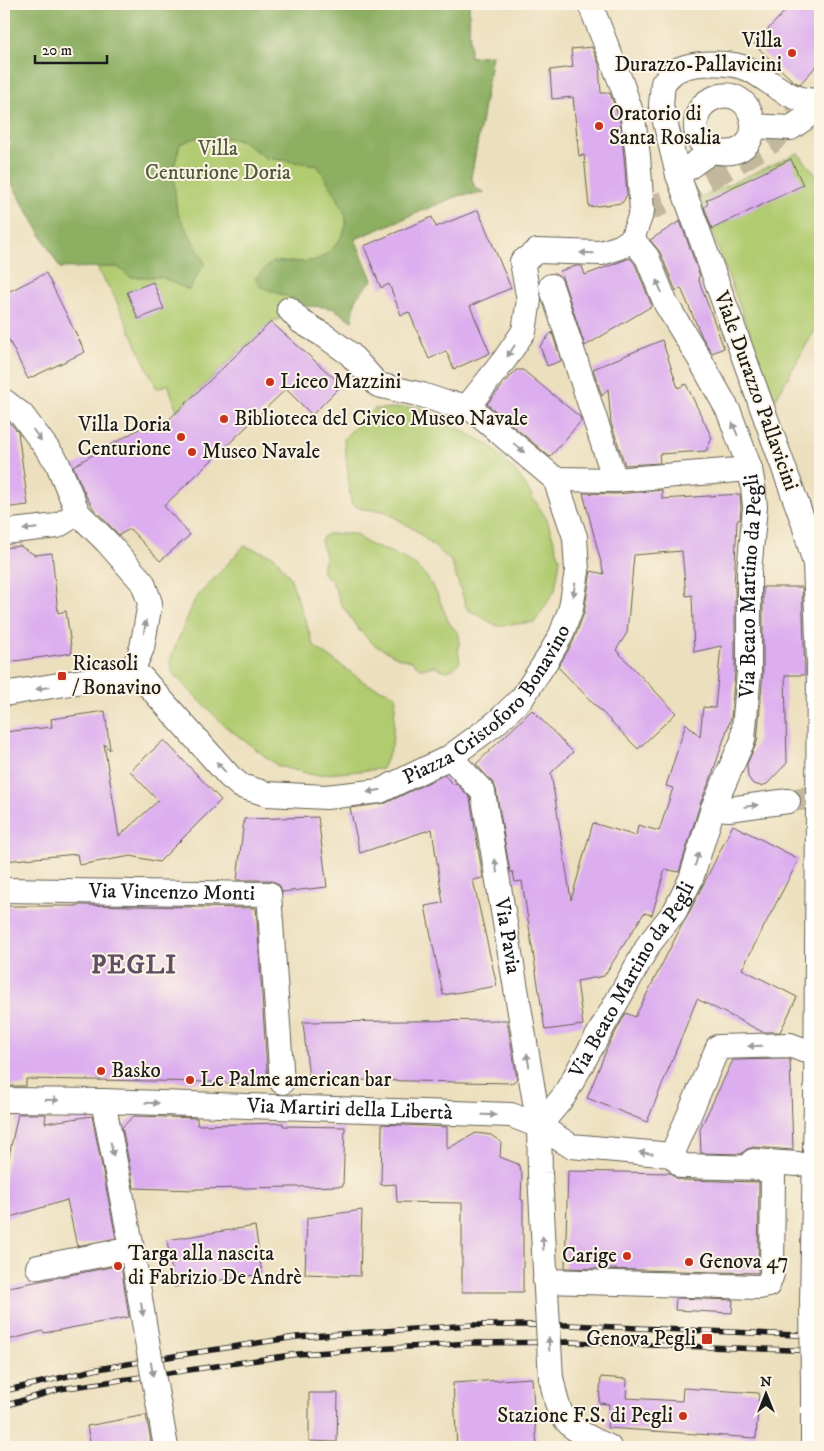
<svg xmlns="http://www.w3.org/2000/svg" width="824" height="1451" font-family="'IM FELL DW Pica',serif">
  <style>
    .green { fill: #b1cb70; stroke: #667446 }
    .forest { fill: #8caf62; stroke: #54663f }
    .building { fill: #dcadef }
    .lines { fill: none; stroke-linecap: round; stroke-linejoin: round }
    .minor-tunnel { stroke: #c2b89d; stroke-width: 24; stroke-dasharray: 24 12; stroke-linecap: butt }
    .minor-casing { stroke: #656054; stroke-width: 26 }
    .minor { stroke: #fff; stroke-width: 24 }
    .rail-casing { stroke: #1c1c1c; stroke-width: 5.5 }
    .rail { stroke: #fcf5e5; stroke-width: 4; stroke-dasharray: 11; stroke-linecap: butt }
    .minor-bridge-casing { stroke: #656054; stroke-width: 26; stroke-linecap: butt }
    .minor-bridge { stroke: #fff; stroke-width: 24 }
    .oneway { fill: #999 }
    .poi-dot { fill: #c8321e; stroke: #fcf5e5; stroke-width: 2 }
    .labels { text-anchor: middle; dominant-baseline: central; stroke-width: 4; stroke-linejoin: round; paint-order: stroke }
    .poi-label { font-size: 21px; fill: #1c1c1c; stroke: #fcf5e5; text-anchor: start }
    .park-label { font-size: 21px; fill: #505939; stroke: #fcf5e5 }
    .street-label { font-size: 21px; fill: #1c1c1c; stroke: #fcf5e5 }
    .district-label { font-size: 26px; font-weight: bold; letter-spacing: 1px; fill: #5f4f66; stroke: #fcf5e5 }
  </style>
  <rect width="100%" height="100%" fill="#fcf5e5"/>
  <filter id="ink" filterUnits="userSpaceOnUse"><feTurbulence type="fractalNoise" baseFrequency=".02" numOctaves="2"/><feDisplacementMap in="SourceGraphic" scale="10" xChannelSelector="R" yChannelSelector="G"/><feConvolveMatrix kernelMatrix="1 2 1 2 8 2 1 2 1" color-interpolation-filters="sRGB"/></filter>
  <filter id="wash" filterUnits="userSpaceOnUse"><feTurbulence type="fractalNoise" baseFrequency=".0096" numOctaves="4" result="noise"/><feDisplacementMap in="SourceGraphic" scale="20" xChannelSelector="R" yChannelSelector="G"/><feGaussianBlur stdDeviation="1.12" result="paint"/><feColorMatrix in="noise" values="0 0 0 0 0 0 0 0 0 0 0 0 0 0 0 0 0 1.4 0 .05"/><feComposite in="paint" operator="in"/></filter>
  <g filter="url(#wash)">
    <rect width="100%" height="100%" fill="#ecdfbd"/>
    <!-- green -->
    <path class="green" d="M4,4H469L470,57L492,55L481,123L471,177L475,188L485,193L460,195L355,239L372,280L356,298L352,321C346,317 341,312 335,309C322,303 311,311 299,301L279,319L271,322L177,411L168,384L157,389L114,296L89,255L60,268L4,170V150L11,144L4,133Z
      M798,153L820,180V321L775,400L699,198Z
      M418,407L490,445L520,477L547,520L560,559L555,590L535,622L497,626L467,609L451,561L414,529L384,511L361,509L351,503L344,438L374,409Z
      M328,534H355L370,545L393,553L411,562L421,571L426,576L437,594L449,623L458,633L460,638L458,649L460,662L453,669L447,671L433,666L426,668H420L411,661L397,657L373,644L359,630L341,604L332,581L323,573L322,570L325,556L321,540L324,536Z
      M244,546L274,556L290,577L314,646L367,684L396,695L392,746L382,769L314,775L278,766L225,726L173,674L170,659L195,599Z"/>
    <!-- forest -->
    <path class="forest" d="M4,4H469L470,57L492,55L481,123L471,177L475,188L485,193L460,195L355,239L372,280L356,298L352,321L334,309L325,307L305,306L299,301L261,287L255,278L272,262C283,261 305,263 315,260C330,255 347,236 346,219C345,207 324,176 317,165L266,158L241,140L226,138H195L180,144L173,171L177,212L205,263L189,290L161,277H130L118,267L60,268L4,170V150L11,144L4,133Z"/>
    <g id="blocks">
      <!-- building -->
      <path class="building" d="M792,4H820V62L800,84L794,82L754,44Z
        M592,47L599,64L601,93H610L620,121L624,157L627,195L622,203L589,207L584,155L579,156L573,97L552,99L550,70L573,67L571,49Z
        M791,159L803,185L712,229L704,207L708,204L706,200Z
        M478,210L511,288L470,306L490,353L454,369L446,351L429,359L409,312L401,315L389,284L381,288L364,246L432,217L436,227Z
        M680,221L700,276L698,278L724,348L712,353L702,337L681,288L676,291L660,252L650,240Z
        M630,258L635,264L652,306L585,346L560,271L576,266H582L585,275Z
        M46,273L85,352L28,379L4,330V294Z
        M153,282L164,309L138,319L127,292Z
        M271,322L342,385L312,415L286,389L164,506L190,535L160,561L130,529L119,535L93,508L86,496L73,466L159,418L163,425Z
        M552,332L561,361L547,366L540,346Z
        M662,340L678,388L686,384L712,438L706,451L659,454L660,463L625,465L611,423L608,389L602,396L593,369Z
        M516,370H523L580,417L581,421L550,457L487,404Z
        M4,420H6L12,425L18,432L28,505L4,508Z
        M662,490V499L740,494L741,507L740,520H737L734,587H735V671L731,718L712,775L700,804L679,872L665,869L652,915L644,913L604,976L577,981L583,1025L545,1030L522,881L515,882L513,872H510L496,789L493,783L476,764L532,710L573,752L551,773L571,900L593,823L636,836L638,825L659,831L673,788L666,786L686,723L700,737L703,707L715,708L721,646L694,652L692,595L686,596L682,551L634,555L627,633L616,650L676,713L638,749L558,667L573,642L584,613L591,571L604,574L583,493L616,494Z
        M20,546L35,555L52,553L58,613L66,611L72,653L8,662L4,631V548Z
        M763,587H802L805,675H785L787,763L767,784L761,786L753,784L748,777L747,764L757,742L763,673Z
        M105,711L110,750L104,744L119,836L158,801L130,771L164,740L221,800L159,862L131,856L79,865L77,854L4,861V732L52,727L51,719Z
        M444,775L454,785L456,783L470,798L483,878L473,880L497,986L443,995L425,906L443,903L432,829L360,853L350,808L386,803Z
        M318,817L327,887L282,892L280,886L275,882L269,880H237L244,819Z
        M733,825L799,859L742,969L797,997L780,1032H763L697,999L647,1122L587,1098L608,1046L626,1013L635,1017L683,923L687,917Z
        M77,905L256,908L268,1083L215,1084V1082L26,1079V1086H4V906H77Z
        M507,1020L517,1079L512,1083L309,1079L303,1022Z
        M788,1059L790,1060L793,1150L754,1147L747,1149L741,1154L701,1153L700,1129L733,1060Z
        M18,1114H46L45,1123L92,1116L116,1238L77,1246L67,1200L4,1219V1179Z
        M134,1116L197,1118V1125L283,1123V1126L345,1127L343,1186L195,1189V1190L134,1188L122,1127Z
        M382,1124L447,1127V1149L476,1133L491,1135L501,1142L500,1157L518,1164L522,1173L521,1200H523V1292H462V1203L397,1202L396,1184L381,1185Z
        M568,1171L670,1173L676,1178L682,1180L759,1182L758,1273L565,1268Z
        M362,1210L360,1276L305,1274L307,1218Z
        M255,1226L262,1274L174,1287L167,1240Z
        M121,1265L129,1317L44,1333L43,1331L4,1341V1288Z
        M676,1298L733,1300L732,1313L675,1310Z
        M601,1377L627,1379L626,1398L682,1401L683,1388L759,1393L756,1438L607,1428L609,1404L599,1403Z
        M532,1378L537,1447H457L453,1383Z
        M309,1393H338L337,1442L309,1441Z
        M146,1415L152,1447H91L87,1426Z"/>
    </g>
  </g>
  <g filter="url(#ink)">
    <use href="#blocks" fill-opacity="0" stroke="#656054" stroke-width="1"/>
    <g class="lines">
      <!-- minor-tunnel -->
      <path class="minor-tunnel" d="M642,211L674,199L770,143L796,116
        M788,801L820,796"/>
      <defs>
        <g id="minor">
          <path d="M590,4L622,85L633,118L638,156L642,211L632,239"/>
          <path d="M753,126L791,128L808,116L814,101"/>
          <path d="M678,175L712,151C776,165 757,75 710,100C696,107 692,128 700,141C703,144 708,148 712,151"/>
          <path d="M551,286L615,480"/>
          <path d="M4,401L22,415L57,462L78,513L57,526L4,532"/>
          <path d="M468,406L505,359L524,331L529,300L522,262L537,251L601,253L620,247L632,239"/>
          <path d="M555,479L615,480L750,469"/>
          <path d="M78,513L107,542L143,583L150,603L142,648L131,673"/>
          <path id="s1" d="M4,694L131,673L142,678L221,767L230,777L241,786L267,794L326,797L380,791L450,757L496,723L522,698L548,658L561,635L571,608L577,571L575,537L555,479L468,406L446,403L422,395L378,385L350,354L325,336L300,321L289,309"/>
          <path id="s2" d="M450,757L483,792L539,1126L540,1173L547,1309"/>
          <path d="M713,808L729,809L788,801"/>
          <path id="s3" d="M4,890L269,894L282,1082"/>
          <path id="s4" d="M4,1100L103,1101L511,1115L539,1126L571,1146L672,1155L718,1047L790,1045L803,1050"/>
          <path d="M103,1101L132,1249L147,1341"/>
          <path id="s5" d="M539,1126L564,1096L649,944L675,911L691,879L713,808L743,740L749,672V572L755,507L753,486L750,469L729,412L699,358L666,304L647,257L632,239"/>
          <path d="M753,1161L798,1164"/>
          <path d="M38,1267L132,1249"/>
          <path d="M545,1281L759,1287L768,1285L772,1274L773,1174L761,1168L682,1166L672,1155"/>
          <path d="M812,1301L816,1101L819,663L815,564L803,521L678,175L661,105L663,83C666,80 670,75 674,72C690,61 733,61 750,70C773,82 791,104 820,100"/>
          <path d="M551,1378C554,1388 555,1399 559,1409C568,1430 590,1438 609,1447"/>
          <path d="M157,1396L166,1447"/>
          <path d="M813,1447V1386"/>
        </g>
      </defs>
      <!-- minor casing -->
      <use href="#minor" class="minor-casing"/>
      <!-- minor -->
      <use href="#minor" class="minor"/>
      <defs>
        <path id="rail" d="M4,1391L98,1369L180,1355L296,1337L472,1325H569L820,1336
          M4,1406L60,1389L298,1354L471,1343L568,1342L820,1351"/>
      </defs>
      <!-- rail casing -->
      <use href="#rail" class="rail-casing"/>
      <!-- rail -->
      <use href="#rail" class="rail"/>
      <defs>
        <path id="minor-bridge" d="M812,1301L813,1386
          M547,1309L551,1378
          M147,1341L157,1396"/>
      </defs>
      <!-- minor-bridge casing -->
      <use href="#minor-bridge" class="minor-bridge-casing"/>
      <!-- minor-bridge -->
      <use href="#minor-bridge" class="minor-bridge"/>
    </g>
    <!-- one-way arrows -->
    <defs><path id="oneway-solid" d="M-6-.8H1V-3.2L6.5 0L1 3.2V.8H-6Z" transform="scale(1.25)"/></defs>
    <g class="oneway">
      <use href="#oneway-solid" transform="translate(587 253) rotate(-178)"/>
      <use href="#oneway-solid" transform="translate(659 286) rotate(-113)"/>
      <use href="#oneway-solid" transform="translate(511 351) rotate(123)"/>
      <use href="#oneway-solid" transform="translate(735 429) rotate(-111)"/>
      <use href="#oneway-solid" transform="translate(37 435) rotate(53)"/>
      <use href="#oneway-solid" transform="translate(519 448) rotate(40)"/>
      <use href="#oneway-solid" transform="translate(30 529) rotate(174)"/>
      <use href="#oneway-solid" transform="translate(574 590) rotate(100)"/>
      <use href="#oneway-solid" transform="translate(145 627) rotate(-80)"/>
      <use href="#oneway-solid" transform="translate(43 688) rotate(170)"/>
      <use href="#oneway-solid" transform="translate(221 767) rotate(-132)"/>
      <use href="#oneway-solid" transform="translate(374 791) rotate(170)"/>
      <use href="#oneway-solid" transform="translate(751 806) rotate(-8)"/>
      <use href="#oneway-solid" transform="translate(697 859) rotate(-73)"/>
      <use href="#oneway-solid" transform="translate(496 866) rotate(-99)"/>
      <use href="#oneway-solid" transform="translate(755 1046) rotate(178)"/>
      <use href="#oneway-solid" transform="translate(528 1060) rotate(-99)"/>
      <use href="#oneway-solid" transform="translate(52 1100) rotate(1)"/>
      <use href="#oneway-solid" transform="translate(152 1103) rotate(2)"/>
      <use href="#oneway-solid" transform="translate(489 1115) rotate(2)"/>
      <use href="#oneway-solid" transform="translate(112 1149) rotate(79)"/>
      <use href="#oneway-solid" transform="translate(646 1153) rotate(-175)"/>
      <use href="#oneway-solid" transform="translate(543 1243) rotate(-93)"/>
      <use href="#oneway-solid" transform="translate(142 1309) rotate(81)"/>
      <use href="#oneway-solid" transform="translate(549 1344) rotate(-93)"/>
      <use href="#oneway-solid" transform="translate(152 1369) rotate(80)"/>
    </g>
  </g>
  <!-- markers -->
  <g class="poi-dot">
    <circle cx="792" cy="53" r="5"/>
    <circle cx="599" cy="126" r="5"/>
    <circle cx="270" cy="382" r="5"/>
    <circle cx="224" cy="419" r="5"/>
    <circle cx="181" cy="437" r="5"/>
    <circle cx="192" cy="452" r="5"/>
    <rect x="57" y="671" width="10" height="10" rx="2.5"/>
    <circle cx="101" cy="1071" r="5"/>
    <circle cx="190" cy="1080" r="5"/>
    <circle cx="627" cy="1256" r="5"/>
    <circle cx="689" cy="1262" r="5"/>
    <circle cx="118" cy="1266" r="5"/>
    <rect x="701" y="1333" width="12" height="12" rx="2.5"/>
    <circle cx="683" cy="1416" r="5"/>
  </g>
  <g class="labels">
    <!-- poi labels -->
    <g class="poi-label">
      <text x="782" y="41" text-anchor="end">Villa<tspan x="782" dy="24">Durazzo-Pallavicini</tspan></text>
      <text x="609" y="114">Oratorio di<tspan x="609" dy="24">Santa Rosalia</tspan></text>
      <text x="280" y="382">Liceo Mazzini</text>
      <text x="234" y="419">Biblioteca del Civico Museo Navale</text>
      <text x="171" y="425" text-anchor="end">Villa Doria<tspan x="171" dy="24">Centurione</tspan></text>
      <text x="202" y="452">Museo Navale</text>
      <text x="72" y="664">Ricasoli<tspan x="72" dy="24">/ Bonavino</tspan></text>
      <text x="111" y="1071">Basko</text>
      <text x="200" y="1080">Le Palme american bar</text>
      <text x="128" y="1254">Targa alla nascita<tspan x="128" dy="24">di Fabrizio De Andrè</tspan></text>
      <text x="617" y="1256" text-anchor="end">Carige</text>
      <text x="699" y="1262">Genova 47</text>
      <text x="696" y="1339" text-anchor="end">Genova Pegli</text>
      <text x="673" y="1416" text-anchor="end">Stazione F.S. di Pegli</text>
    </g>
    <!-- park labels -->
    <g class="park-label">
      <text x="218" y="149">Villa<tspan x="218" dy="24">Centurione Doria</tspan></text>
    </g>
    <!-- street labels -->
    <g class="street-label">
      <text transform="translate(756 391) rotate(70)">Viale Durazzo Pallavicini</text>
      <text stroke="none"><textPath href="#s5" startOffset="594">Via Beato Martino da Pegli</textPath></text>
      <text stroke="none"><textPath href="#s1" startOffset="569">Piazza Cristoforo Bonavino</textPath></text>
      <text stroke="none"><textPath href="#s3" startOffset="168">Via Vincenzo Monti</textPath></text>
      <text stroke="none"><textPath href="#s2" startOffset="194">Via Pavia</textPath></text>
      <text stroke="none"><textPath href="#s5" startOffset="174">Via Beato Martino da Pegli</textPath></text>
      <text stroke="none"><textPath href="#s4" startOffset="346">Via Martiri della Libertà</textPath></text>
    </g>
    <!-- district labels -->
    <g class="district-label">
      <text x="134" y="965">PEGLI</text>
    </g>
  </g>
  <!-- margin -->
  <rect width="824" height="1451" fill="none" stroke="#fcf5e5" stroke-width="20"/>
  <!-- north arrow -->
  <g transform="translate(766 1394)" stroke="#fcf5e5" stroke-width="4" paint-order="stroke">
  <path d="M0-4L9 19L0 12L-9 19Z" fill="#1c1c1c"/>
  <text y="-8" font-size="14" font-weight="bold" text-anchor="middle" fill="#1c1c1c">N</text>
  </g>
  <!-- scale -->
  <path d="M35 55v8h72v-8" fill="none" stroke="#1c1c1c" stroke-width="2.5"/>
  <text x="42" y="55" font-size="15" fill="#1c1c1c" stroke="#fcf5e5" stroke-width="4" paint-order="stroke">20 m</text>
</svg>
